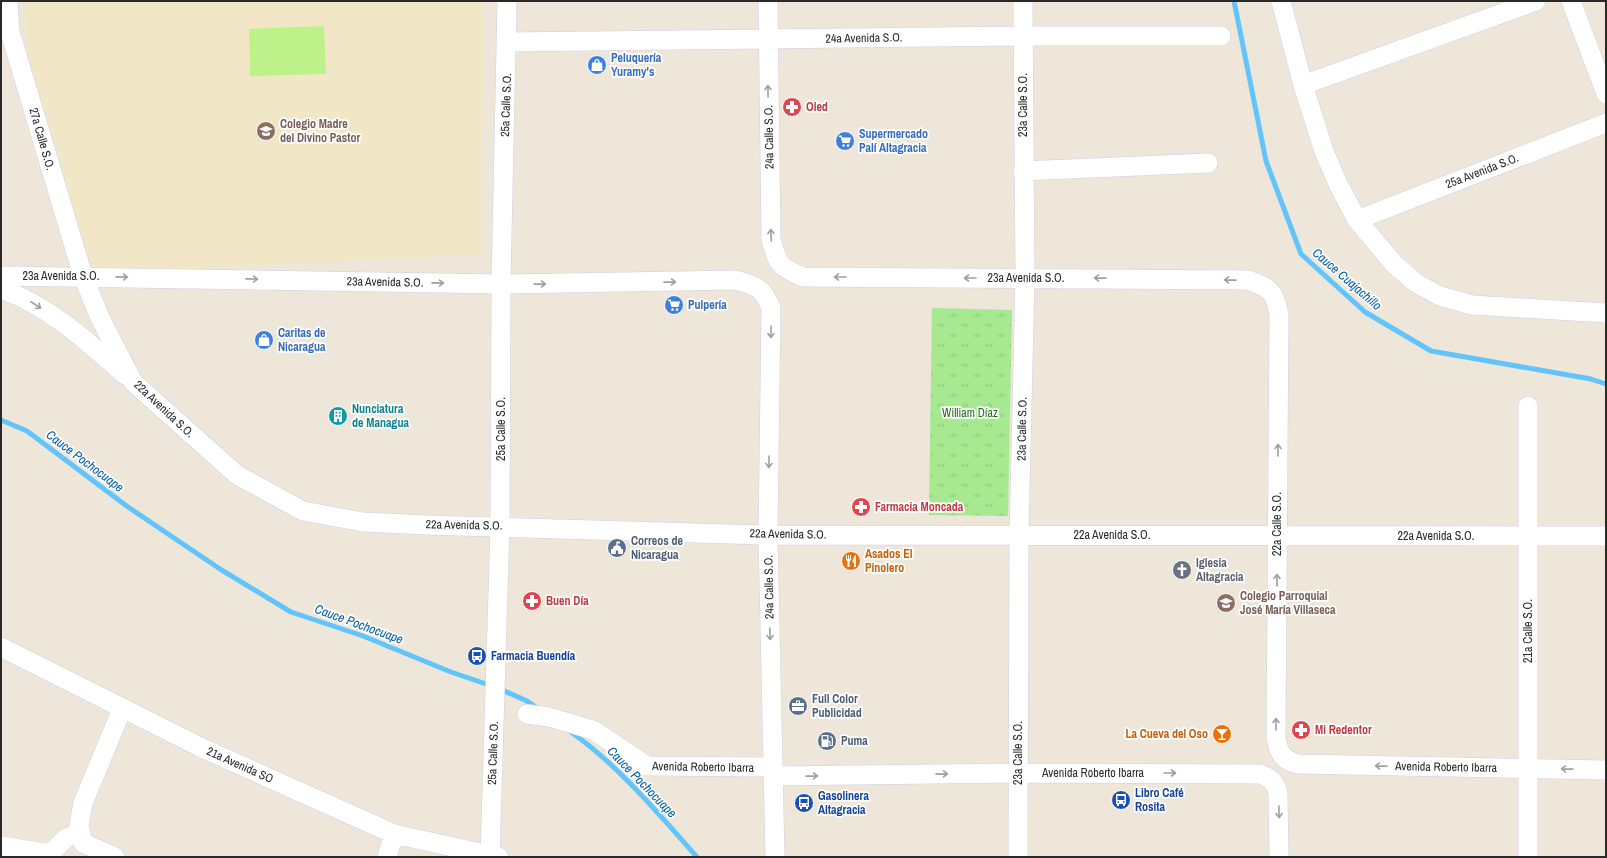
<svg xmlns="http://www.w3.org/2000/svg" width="1607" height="858" font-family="'Archivo Narrow',sans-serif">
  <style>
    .education { fill: #f1e7c7 }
    .grass { fill: url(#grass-tufts) }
    .pitch { fill: #bdf28a }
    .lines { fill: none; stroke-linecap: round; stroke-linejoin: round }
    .stream { stroke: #61c4fa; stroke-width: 5 }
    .minor-casing { stroke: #ced0e4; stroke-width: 20 }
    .minor { stroke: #fff; stroke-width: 19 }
    .oneway { stroke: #9f9f9f }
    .labels { text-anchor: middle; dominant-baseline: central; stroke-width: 3.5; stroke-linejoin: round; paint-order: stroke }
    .street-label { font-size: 12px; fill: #292929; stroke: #fff }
    .shop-label { font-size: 12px; font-weight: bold; fill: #366cbe; stroke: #fff; text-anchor: start }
    .health-label { font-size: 12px; font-weight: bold; fill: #be3a42; stroke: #fff; text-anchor: start }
    .education-label { font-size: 12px; font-weight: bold; fill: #785e54; stroke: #fff; text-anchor: start }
    .culture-label { font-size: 12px; font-weight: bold; fill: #0d838f; stroke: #fff; text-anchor: start }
    .park-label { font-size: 12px; fill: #1d6c13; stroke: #fff }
    .service-label { font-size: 12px; font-weight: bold; fill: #4e5e75; stroke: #fff; text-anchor: start }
    .food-label { font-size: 12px; font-weight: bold; fill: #c56008; stroke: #fff; text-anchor: start }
    .worship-label { font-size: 12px; font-weight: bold; fill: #5b616d; stroke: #fff; text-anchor: start }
    .transit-label { font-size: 12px; font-weight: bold; fill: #164399; stroke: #fff; text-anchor: start }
    .water-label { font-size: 13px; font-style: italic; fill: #015ea5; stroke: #fff }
  </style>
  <defs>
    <pattern id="grass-tufts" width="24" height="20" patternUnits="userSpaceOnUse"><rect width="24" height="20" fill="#a6e990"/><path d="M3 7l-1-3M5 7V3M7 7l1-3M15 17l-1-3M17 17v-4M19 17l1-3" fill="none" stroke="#8fc87c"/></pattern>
  </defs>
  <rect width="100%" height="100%" fill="#ede6d9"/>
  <!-- education -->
  <path class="education" d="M25,1H483L482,254L87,274L64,170L37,92L26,39Z"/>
  <!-- grass -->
  <path class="grass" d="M932,308L1012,310L1008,516L929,515Z"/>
  <!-- pitch -->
  <path class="pitch" d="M324,26L326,74L250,76L249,29Z"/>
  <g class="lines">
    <!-- stream -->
    <path class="stream" d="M1234,1L1266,161L1301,254L1365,312L1431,351L1591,379L1606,384
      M1,420L27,431L128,507L220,569L291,612L363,636L451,672L492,686
      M500,689L527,701L537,708
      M571,732C619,766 658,813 697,857"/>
    <defs>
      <path id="minor" d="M8,1L10,32L83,276L100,318L133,382L237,475L303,511L363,522L426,525L768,535L1606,536
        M768,1L771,240C778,264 779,267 803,277L1248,280C1270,288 1275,291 1279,315L1276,737C1278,752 1283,761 1298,764L1606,770
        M1281,1L1303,85L1324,151L1338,184L1357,220L1395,265L1416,283L1440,296L1472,305L1606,313
        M1571,1L1606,94
        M507,42L1023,36H1221
        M1303,85L1536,1
        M1023,171L1208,163
        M1357,220L1606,123
        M1,276L501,284L735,280C756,285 763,288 771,308L768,535L775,857
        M1,289C49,306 87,341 125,375
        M1528,406V857
        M1,647L202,748L394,834L499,857
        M527,714L549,717L593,730L647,766L773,767
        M773,776L1018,773L1260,774C1271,778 1275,782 1278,793L1279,857
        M1,846L50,854L66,838L81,833
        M115,857L83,843L79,825L83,803L122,709
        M387,857L394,834
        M490,857L500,526L501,284L507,1
        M1018,857L1019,535L1025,278L1023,1"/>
    </defs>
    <!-- minor casing -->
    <use href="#minor" class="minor-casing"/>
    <!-- minor -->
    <use href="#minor" class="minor"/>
  </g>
  <!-- one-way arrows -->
  <defs><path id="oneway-shaft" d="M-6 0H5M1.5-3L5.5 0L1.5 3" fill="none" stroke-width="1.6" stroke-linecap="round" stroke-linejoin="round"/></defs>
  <g class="oneway">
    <use href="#oneway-shaft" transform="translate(768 91) rotate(-91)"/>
    <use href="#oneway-shaft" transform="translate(771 235) rotate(-93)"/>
    <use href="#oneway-shaft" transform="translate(122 277) rotate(1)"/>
    <use href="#oneway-shaft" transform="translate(840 277) rotate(-180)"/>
    <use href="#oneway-shaft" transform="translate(970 278) rotate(-180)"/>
    <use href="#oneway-shaft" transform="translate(1100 278) rotate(-179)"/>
    <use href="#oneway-shaft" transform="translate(252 279) rotate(1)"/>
    <use href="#oneway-shaft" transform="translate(1230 280) rotate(-179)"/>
    <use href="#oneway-shaft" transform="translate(670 282) rotate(-1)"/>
    <use href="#oneway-shaft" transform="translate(438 283) rotate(1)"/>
    <use href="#oneway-shaft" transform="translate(540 284) rotate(-1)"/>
    <use href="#oneway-shaft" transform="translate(36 305) rotate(33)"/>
    <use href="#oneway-shaft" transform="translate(771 332) rotate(91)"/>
    <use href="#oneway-shaft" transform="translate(1278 450) rotate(-90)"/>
    <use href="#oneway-shaft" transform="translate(769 462) rotate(91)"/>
    <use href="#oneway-shaft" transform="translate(1277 580) rotate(-90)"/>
    <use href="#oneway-shaft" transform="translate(770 634) rotate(89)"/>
    <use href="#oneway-shaft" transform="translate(1276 724) rotate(-90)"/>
    <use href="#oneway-shaft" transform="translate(1381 766) rotate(-179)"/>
    <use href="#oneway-shaft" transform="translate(1567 769) rotate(-179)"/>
    <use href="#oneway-shaft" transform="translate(1170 773)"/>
    <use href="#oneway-shaft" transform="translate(942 774) rotate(-1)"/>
    <use href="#oneway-shaft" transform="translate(812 776) rotate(-1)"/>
    <use href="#oneway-shaft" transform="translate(1279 812) rotate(89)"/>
  </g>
  <!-- icons -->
  <defs>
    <symbol id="shop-disc" viewBox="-11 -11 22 22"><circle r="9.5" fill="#3f7fe0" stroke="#fff"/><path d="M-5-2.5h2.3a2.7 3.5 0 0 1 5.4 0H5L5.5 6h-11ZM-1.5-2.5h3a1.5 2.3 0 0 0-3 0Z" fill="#fff"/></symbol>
    <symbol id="pharmacy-disc" viewBox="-11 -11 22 22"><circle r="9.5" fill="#e0444e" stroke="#fff"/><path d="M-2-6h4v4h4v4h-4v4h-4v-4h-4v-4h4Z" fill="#fff"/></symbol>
    <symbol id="school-disc" viewBox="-11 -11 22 22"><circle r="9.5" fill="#8d6e63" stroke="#fff"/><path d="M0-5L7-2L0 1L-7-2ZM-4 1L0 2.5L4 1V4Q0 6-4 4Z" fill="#fff"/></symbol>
    <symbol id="supermarket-disc" viewBox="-11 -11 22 22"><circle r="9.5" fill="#3f7fe0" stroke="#fff"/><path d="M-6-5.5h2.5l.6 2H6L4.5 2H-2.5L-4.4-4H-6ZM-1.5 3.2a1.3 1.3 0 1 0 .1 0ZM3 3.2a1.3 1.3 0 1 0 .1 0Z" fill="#fff"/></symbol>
    <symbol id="building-disc" viewBox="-11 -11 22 22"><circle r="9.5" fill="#0f9aa8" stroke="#fff"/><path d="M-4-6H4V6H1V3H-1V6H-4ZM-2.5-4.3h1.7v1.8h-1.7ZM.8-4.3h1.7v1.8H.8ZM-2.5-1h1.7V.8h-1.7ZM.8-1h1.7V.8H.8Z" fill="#fff"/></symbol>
    <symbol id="civic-disc" viewBox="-11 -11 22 22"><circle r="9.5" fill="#5c6f8a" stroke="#fff"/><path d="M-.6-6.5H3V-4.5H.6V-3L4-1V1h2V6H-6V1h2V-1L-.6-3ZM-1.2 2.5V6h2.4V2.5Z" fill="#fff"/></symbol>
    <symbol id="restaurant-disc" viewBox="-11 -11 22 22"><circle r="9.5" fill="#e8710a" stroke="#fff"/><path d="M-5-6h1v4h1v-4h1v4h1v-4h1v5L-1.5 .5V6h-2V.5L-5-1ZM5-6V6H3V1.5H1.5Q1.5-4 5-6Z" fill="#fff"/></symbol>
    <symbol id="church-disc" viewBox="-11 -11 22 22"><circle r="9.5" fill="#6b7280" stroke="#fff"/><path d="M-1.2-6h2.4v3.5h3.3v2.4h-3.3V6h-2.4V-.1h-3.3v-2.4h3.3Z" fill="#fff"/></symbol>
    <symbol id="bus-disc" viewBox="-11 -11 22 22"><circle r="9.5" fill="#1a4fb4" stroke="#fff"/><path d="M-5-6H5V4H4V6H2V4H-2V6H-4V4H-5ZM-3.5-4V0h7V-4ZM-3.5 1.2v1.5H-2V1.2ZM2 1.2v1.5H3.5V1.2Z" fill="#fff"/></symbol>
    <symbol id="office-disc" viewBox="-11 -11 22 22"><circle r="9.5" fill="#5c6f8a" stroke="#fff"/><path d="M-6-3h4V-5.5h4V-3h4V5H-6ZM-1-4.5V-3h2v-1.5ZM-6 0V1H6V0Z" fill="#fff"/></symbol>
    <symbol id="bar-disc" viewBox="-11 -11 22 22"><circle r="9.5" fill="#e8710a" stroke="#fff"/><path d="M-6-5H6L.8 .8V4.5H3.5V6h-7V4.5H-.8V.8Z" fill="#fff"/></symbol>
    <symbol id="fuel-disc" viewBox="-11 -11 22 22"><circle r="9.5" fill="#5c6f8a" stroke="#fff"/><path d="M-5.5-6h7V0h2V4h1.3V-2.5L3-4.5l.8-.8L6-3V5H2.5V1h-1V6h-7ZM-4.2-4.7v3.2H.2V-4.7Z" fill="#fff"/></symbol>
  </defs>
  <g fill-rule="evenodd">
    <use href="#shop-disc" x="586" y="54" width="22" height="22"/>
    <use href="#pharmacy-disc" x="781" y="96" width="22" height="22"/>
    <use href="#school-disc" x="255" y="120" width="22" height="22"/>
    <use href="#supermarket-disc" x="834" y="130" width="22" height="22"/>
    <use href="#supermarket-disc" x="663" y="294" width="22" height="22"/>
    <use href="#shop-disc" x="253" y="329" width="22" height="22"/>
    <use href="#building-disc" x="327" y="405" width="22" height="22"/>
    <use href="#pharmacy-disc" x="850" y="496" width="22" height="22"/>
    <use href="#civic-disc" x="606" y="537" width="22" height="22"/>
    <use href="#restaurant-disc" x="840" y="550" width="22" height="22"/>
    <use href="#church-disc" x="1171" y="559" width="22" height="22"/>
    <use href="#pharmacy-disc" x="521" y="590" width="22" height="22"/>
    <use href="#school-disc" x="1215" y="592" width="22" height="22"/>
    <use href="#bus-disc" x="466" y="645" width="22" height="22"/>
    <use href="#office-disc" x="787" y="695" width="22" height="22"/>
    <use href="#pharmacy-disc" x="1290" y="719" width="22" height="22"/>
    <use href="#bar-disc" x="1211" y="723" width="22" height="22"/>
    <use href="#fuel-disc" x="816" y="730" width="22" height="22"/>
    <use href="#bus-disc" x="1110" y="789" width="22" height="22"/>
    <use href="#bus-disc" x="793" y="792" width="22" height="22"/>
  </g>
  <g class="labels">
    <!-- street labels -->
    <g class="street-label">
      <text transform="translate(864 38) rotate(-1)">24a Avenida S.O.</text>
      <text transform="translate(506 105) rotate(-88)">25a Calle S.O.</text>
      <text transform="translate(1023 105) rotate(-90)">23a Calle S.O.</text>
      <text transform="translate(769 137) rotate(-91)">24a Calle S.O.</text>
      <text transform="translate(42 139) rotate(74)">27a Calle S.O.</text>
      <text transform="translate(1482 171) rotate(-21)">25a Avenida S.O.</text>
      <text x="61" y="276">23a Avenida S.O.</text>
      <text x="1026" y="278">23a Avenida S.O.</text>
      <text transform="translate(385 282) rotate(1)">23a Avenida S.O.</text>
      <text transform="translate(164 409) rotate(43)">22a Avenida S.O.</text>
      <text transform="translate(501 429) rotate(-90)">25a Calle S.O.</text>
      <text transform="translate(1022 429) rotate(-89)">23a Calle S.O.</text>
      <text transform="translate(1277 524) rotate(-90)">22a Calle S.O.</text>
      <text transform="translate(464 525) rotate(1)">22a Avenida S.O.</text>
      <text transform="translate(788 534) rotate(1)">22a Avenida S.O.</text>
      <text x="1112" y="535">22a Avenida S.O.</text>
      <text x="1436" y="536">22a Avenida S.O.</text>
      <text transform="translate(769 587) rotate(-91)">24a Calle S.O.</text>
      <text transform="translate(1528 631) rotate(-90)">21a Calle S.O.</text>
      <text transform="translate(493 753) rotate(-88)">25a Calle S.O.</text>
      <text transform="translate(1018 753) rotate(-90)">23a Calle S.O.</text>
      <text transform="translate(240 765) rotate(24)">21a Avenida SO</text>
      <text transform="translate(703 767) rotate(1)">Avenida Roberto Ibarra</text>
      <text transform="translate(1446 767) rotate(1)">Avenida Roberto Ibarra</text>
      <text x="1093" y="773">Avenida Roberto Ibarra</text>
    </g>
    <!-- shop labels -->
    <g class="shop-label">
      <text x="611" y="58">Peluquería<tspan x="611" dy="14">Yuramy's</tspan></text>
      <text x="859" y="134">Supermercado<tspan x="859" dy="14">Palí Altagracia</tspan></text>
      <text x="688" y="305">Pulpería</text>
      <text x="278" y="333">Caritas de<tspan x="278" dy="14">Nicaragua</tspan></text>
    </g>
    <!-- health labels -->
    <g class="health-label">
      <text x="806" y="107">Oled</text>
      <text x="875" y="507">Farmacia Moncada</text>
      <text x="546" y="601">Buen Día</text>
      <text x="1315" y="730">Mi Redentor</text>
    </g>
    <!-- education labels -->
    <g class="education-label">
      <text x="280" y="124">Colegio Madre<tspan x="280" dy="14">del Divino Pastor</tspan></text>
      <text x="1240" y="596">Colegio Parroquial<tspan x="1240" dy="14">José María Villaseca</tspan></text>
    </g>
    <!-- culture labels -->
    <g class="culture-label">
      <text x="352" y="409">Nunciatura<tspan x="352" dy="14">de Managua</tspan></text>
    </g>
    <!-- park labels -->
    <g class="park-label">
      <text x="970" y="413">William Díaz</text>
    </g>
    <!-- service labels -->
    <g class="service-label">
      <text x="631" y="541">Correos de<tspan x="631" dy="14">Nicaragua</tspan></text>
      <text x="812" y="699">Full Color<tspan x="812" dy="14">Publicidad</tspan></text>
      <text x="841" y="741">Puma</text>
    </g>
    <!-- food labels -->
    <g class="food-label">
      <text x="865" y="554">Asados El<tspan x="865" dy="14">Pinolero</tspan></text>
      <text x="1208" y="734" text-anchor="end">La Cueva del Oso</text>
    </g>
    <!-- worship labels -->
    <g class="worship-label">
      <text x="1196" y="563">Iglesia<tspan x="1196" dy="14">Altagracia</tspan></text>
    </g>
    <!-- transit labels -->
    <g class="transit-label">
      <text x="491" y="656">Farmacia Buendía</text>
      <text x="1135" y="793">Libro Café<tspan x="1135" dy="14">Rosita</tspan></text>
      <text x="818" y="796">Gasolinera<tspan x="818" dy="14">Altagracia</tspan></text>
    </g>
    <!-- water labels -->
    <g class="water-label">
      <text transform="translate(1347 279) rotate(41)">Cauce Cuajachillo</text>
      <text transform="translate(85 461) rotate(37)">Cauce Pochocuape</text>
      <text transform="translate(359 624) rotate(20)">Cauce Pochocuape</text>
      <text transform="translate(642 782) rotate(46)">Cauce Pochocuape</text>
    </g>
  </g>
  <!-- border -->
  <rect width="1607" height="858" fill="none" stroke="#292929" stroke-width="4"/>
</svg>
